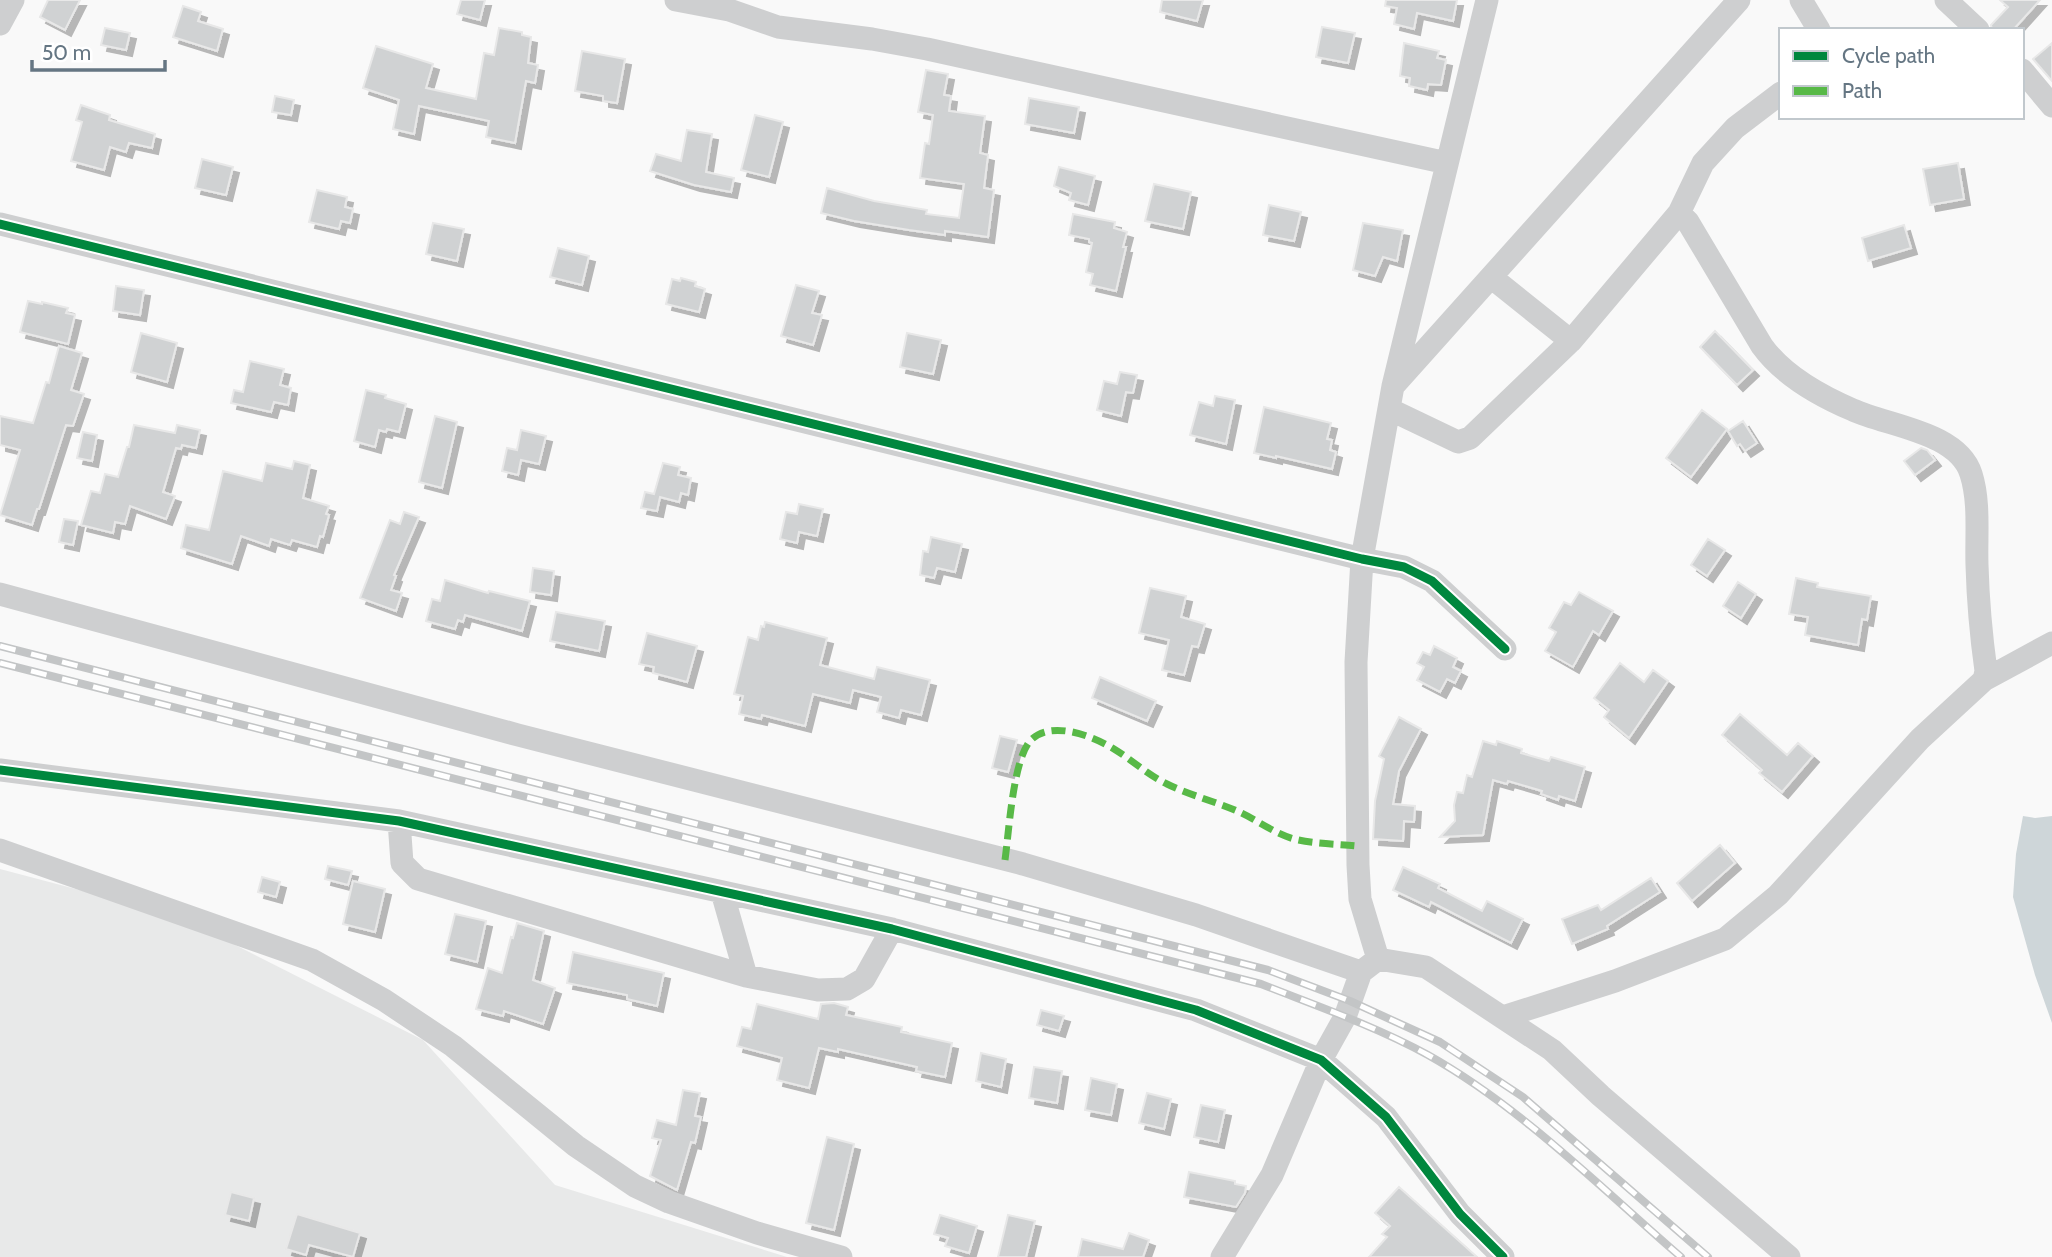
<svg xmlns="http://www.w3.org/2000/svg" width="2052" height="1257" font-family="Cabin,sans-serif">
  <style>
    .built { fill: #e8e9e9 }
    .water { fill: #ced6d9 }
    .building { fill: #d0d2d3; stroke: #e8e8e8; stroke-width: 2; filter: url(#shadow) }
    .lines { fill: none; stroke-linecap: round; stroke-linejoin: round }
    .minor { stroke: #cecfd0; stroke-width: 23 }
    .rail-casing { stroke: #c3c5c6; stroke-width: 8 }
    .rail { stroke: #fff; stroke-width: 5; stroke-dasharray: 16; stroke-linecap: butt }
    .quiet { stroke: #58b947; stroke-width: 7; stroke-dasharray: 14 7; stroke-linecap: butt }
    .cycleway-casing { stroke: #fff; stroke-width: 13 }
    .cycleway { stroke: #00873e; stroke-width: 9 }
  </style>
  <defs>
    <filter id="shadow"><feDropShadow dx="6" dy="6" stdDeviation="0" flood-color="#0004"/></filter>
  </defs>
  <rect width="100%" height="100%" fill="#f9f9f9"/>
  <!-- built -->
  <path class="built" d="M0,869L178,916L423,1040L555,1185L787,1257H0Z"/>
  <!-- water -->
  <path class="water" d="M2023,816L2035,818L2052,816V1023L2035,975L2013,897L2016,854Z"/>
  <!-- building -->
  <path class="building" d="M48,0H80L65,30L40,17Z
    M461,0H485L480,20L457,14Z
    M1162,0H1203L1197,21L1160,12Z
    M1386,0H1457L1453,21L1417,13L1414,29L1394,24L1397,8L1385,6Z
    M2000,0H2040L2013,30H1992L1991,25L2008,7Z
    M183,6L201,12L198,21L223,29L217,51L173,37Z
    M1322,27L1355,33L1348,63L1316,57Z
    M105,28L130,33L126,50L101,45Z
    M499,28L522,32V35L531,37L528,63L538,65L535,83L526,81L515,143L486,137L489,121L419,106L414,134L393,129L399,100L363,88L376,46L433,64L426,88L476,99L484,53L494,55Z
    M1404,43L1439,51L1437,58L1446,60L1441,85L1428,84L1427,90L1409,86L1410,78L1400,76Z
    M2052,43V81L2033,59Z
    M582,51L625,59L617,103L603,101V96L575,91Z
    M926,70L948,74L944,95L951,96L949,111L985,116L980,153L988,155L984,188L994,190L988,237L945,231V235L909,230L854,221L821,213L827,188L874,201L927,210L926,214L959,218L964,184L920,178L925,143L929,144L933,115L918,112Z
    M275,96L294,100L291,115L272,112Z
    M1029,98L1079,107L1074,133L1025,124Z
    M81,105L110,115L109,120L155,134L152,148L129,143L126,152L110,147L104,170L71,161L82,122L76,120Z
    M755,115L783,122L769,177L741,170Z
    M687,130L712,134L706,172L734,178L731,192L694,185L650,171L656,154L681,161Z
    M202,159L233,167L226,195L195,188Z
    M1958,163L1964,199L1930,205L1923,169Z
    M1059,167L1095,176L1088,205L1069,200L1071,193L1054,186Z
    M1154,184L1191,192L1183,229L1145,221Z
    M317,190L347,197L345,207L353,209L350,223L341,221L339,229L309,222Z
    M1269,205L1301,212L1294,241L1263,235Z
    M1073,214L1115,222L1114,228L1127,232L1123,247H1126L1116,291L1090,285L1093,274L1086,272L1092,243L1089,242V239L1069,235Z
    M433,223L464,229L457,261L426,254Z
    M1363,223L1403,230L1397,261L1383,257L1375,276L1353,270Z
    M1904,225L1911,248L1868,261L1862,238Z
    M558,248L589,256L582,285L550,277Z
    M681,278L696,282L695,286L705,289L699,312L666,304L672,279L680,281Z
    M796,285L819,291L812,313L822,315L813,345L781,336Z
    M116,286L144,290L140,315L113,311Z
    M28,301L42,304V302L68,308L66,313L75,315L68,344L20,332Z
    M1715,331L1753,370L1737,385L1700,347Z
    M141,333L177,343L167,382L131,372Z
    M907,333L941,340L933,374L900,367Z
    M59,346L82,353L71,390L84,394L73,426L66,425L39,509H37L32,525L0,515L20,450L0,445V416L33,423L46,382L49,383Z
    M250,361L284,369L280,385L291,388L288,405L274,402L271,412L231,403L234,390L243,392Z
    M1120,372L1137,375L1133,393L1126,392L1121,416L1097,410L1104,381L1117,384Z
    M366,390L386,395L385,398L406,404L399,432L387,429L386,432L379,430L375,447L354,441Z
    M1215,396L1235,400L1226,444L1190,435L1199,402L1213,406Z
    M1264,407L1331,423L1327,439L1332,440L1330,450L1336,452L1332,469L1276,456V458L1254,453Z
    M1702,410L1727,429L1691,477L1666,458Z
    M435,416L457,422L442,488L419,482Z
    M1743,421L1757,443L1745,451L1740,444L1737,446L1728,431Z
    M134,425L175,433L177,425L200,430L196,448L182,445L181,449L176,448L163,492L175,496L166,519L130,506L125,524L115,522L113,533L81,525L91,491L100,493L105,474L118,477L127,447H129Z
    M521,430L546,436L539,464L521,460L518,475L502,471L507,448L517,450Z
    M83,432L97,435L92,461L77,458Z
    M1921,448L1927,450L1935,460L1915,475L1904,461Z
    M294,461L310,465L303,498L329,506L326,514L329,515L323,537L320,536L317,547L292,540L290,545L271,539L269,546L241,536L232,564L181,548L186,525L209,530L223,471L262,481L266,463L292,469Z
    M663,463L680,467L678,475L691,478L688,495L681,493L679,502L660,497L657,511L641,508L645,492L654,494Z
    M799,504L823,509L817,536L799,532L797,543L780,539L786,512L797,514Z
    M404,512L419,517L394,575L396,576L391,590L402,593L396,611L360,598L390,520L400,524Z
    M64,519L78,521L73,545L59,542Z
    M931,537L962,544L955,572L937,568L934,578L920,575L923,551L928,552Z
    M1708,539L1725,550L1707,576L1691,565Z
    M533,568L554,571L551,595L530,592Z
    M1796,578L1818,583L1817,587L1871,596L1867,620L1862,619L1858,645L1805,635L1808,617L1789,614Z
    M445,580L488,593L489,591L530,601L522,631L465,615L463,622L458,620L455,629L426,621L432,599L440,601Z
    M1738,582L1756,594L1741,618L1723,606Z
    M1150,588L1186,596L1181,617L1205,624L1198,647L1192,646L1184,675L1162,670L1169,640L1139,633Z
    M1579,592L1613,611L1599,635L1593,631L1573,667L1545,651L1556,632L1549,628L1564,602L1571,605Z
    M556,612L605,621L599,651L550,641Z
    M765,622L827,638L820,665L874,679L877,667L930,680L921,715L901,710L899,718L877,712L881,697L853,690L850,703L813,694L805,726L762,715L761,719L739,714L743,696L734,694L748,637L758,640L761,626L764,627Z
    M647,633L697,646L687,682L653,673L654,667L639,664Z
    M1434,646L1457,658L1453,667L1461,671L1455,683L1447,679L1440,692L1417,680L1424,667L1417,663L1423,652L1430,655Z
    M1620,663L1644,682L1653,670L1668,681L1629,738L1604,717L1609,710L1594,698Z
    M1100,677L1156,701L1147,721L1092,698Z
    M1740,714L1787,755L1798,743L1813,756L1782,792L1759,773L1762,770L1722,735Z
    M1399,717L1421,729L1399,771L1393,804L1415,806L1414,822L1404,821L1403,841L1373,839L1375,801L1384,759L1379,756Z
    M1000,736L1017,740L1008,772L992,768Z
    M1483,741L1496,745L1497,741L1522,749L1521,753L1549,761L1551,757L1585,767L1575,801L1559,796L1558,800L1541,794L1542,791L1508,781L1507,784L1493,780L1483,835L1440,837L1455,821L1454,805L1457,792L1463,793L1467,775L1472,777Z
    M1720,845L1735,863L1692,901L1677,883Z
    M328,866L352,871L348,885L325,879Z
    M1403,867L1440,884L1438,888L1482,911L1487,901L1523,919L1511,943L1431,902L1429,907L1393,890Z
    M262,877L280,882L276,897L258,892Z
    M1651,878L1660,892L1607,926L1608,929L1572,944L1562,919L1598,905L1601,910Z
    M353,881L385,889L375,932L343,924Z
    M455,914L486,921L477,962L445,954Z
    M517,923L544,931L533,980L555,988L543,1024L504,1011L503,1016L476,1009L488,968L502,973L511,937L513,938Z
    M573,952L664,973L657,1006L627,999V995L567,983Z
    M834,1003L848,1007L846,1015L902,1027L901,1032L952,1043L945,1077L916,1071L917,1067L838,1049V1052L819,1048L809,1088L777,1080L782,1058L737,1046L742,1027L751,1029L757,1004L818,1019L821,1004Z
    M1041,1010L1064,1016L1059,1031L1037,1025Z
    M981,1053L1006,1059L1001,1087L976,1081Z
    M1034,1067L1062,1071L1057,1103L1029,1098Z
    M1091,1078L1117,1084L1111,1115L1085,1110Z
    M683,1090L700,1093L695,1116L701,1117L695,1143L691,1142L677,1190L650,1176L661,1140L652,1138L657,1120L676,1125Z
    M1147,1093L1171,1099L1164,1129L1139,1123Z
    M1201,1105L1225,1110L1218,1142L1194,1137Z
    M827,1137L854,1144L834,1230L806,1223Z
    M1189,1172L1235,1181V1184L1246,1186L1245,1193L1236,1207L1184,1197Z
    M1399,1187L1477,1257H1369L1387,1237L1382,1234L1390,1226L1375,1213Z
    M231,1192L254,1198L249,1221L225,1215Z
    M297,1214L360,1233L353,1257L309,1245L306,1255L286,1249Z
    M940,1215L977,1226L969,1253L945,1246L948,1238L934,1234Z
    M1008,1215L1035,1221L1026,1257H998Z
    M1129,1233L1149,1240L1143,1257H1078L1082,1239L1123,1249Z"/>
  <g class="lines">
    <!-- minor -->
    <path class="minor" d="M676,0L729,10L778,27L872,39L927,49L1447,163
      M1801,0L1819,30
      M1946,0L1978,30
      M0,24L13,0
      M2022,70L2052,106
      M1679,213L1688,222L1762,346C1783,375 1820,396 1853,410C1888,426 1958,432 1971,474C1980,502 1976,536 1977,565C1978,601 1981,635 1986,671L1984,680
      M0,224L1362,559L1404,567L1432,581L1505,649
      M1491,277L1571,341
      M1395,384L1739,0
      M1389,409L1458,442L1470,438L1571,341L1679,213L1703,163L1735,128L1781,93
      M0,594L518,735L1023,864L1196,915L1361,972
      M0,770L399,821L892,929L1196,1010L1321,1060L1386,1117L1460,1214L1503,1257
      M399,821L402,863L418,879L746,976L818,990L847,989L864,979L892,929
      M0,850L312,960L384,1000L453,1046L576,1146L635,1186L669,1202L757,1233L841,1257
      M722,892L746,976
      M1378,959L1360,899L1358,865L1356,662L1362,559L1393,386L1487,0
      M1503,1017L1615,981L1725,939L1778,895L1920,739L1984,680L2052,643
      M1222,1257L1272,1175L1321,1060L1345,1017L1361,972L1378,959L1426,967L1552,1050L1601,1096L1789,1257"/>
    <defs>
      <path id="rail" d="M0,646L1268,970L1350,1001L1440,1042L1523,1097L1708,1257
        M0,663L1261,984C1317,1006 1375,1026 1428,1055C1521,1107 1601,1188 1681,1257"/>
    </defs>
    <!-- rail casing -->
    <use href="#rail" class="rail-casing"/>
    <!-- rail -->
    <use href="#rail" class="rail"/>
    <!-- quiet -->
    <path class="quiet" d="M1005,860C1009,831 1013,761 1030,741C1050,719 1093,736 1114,749C1132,760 1148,775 1167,784C1189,795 1214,801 1237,811C1256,819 1273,833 1294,839C1314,844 1337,844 1357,846"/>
    <defs>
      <path id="cycleway" d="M0,224L1362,559L1404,567L1432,581L1505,649
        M0,770L399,821L892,929L1196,1010L1321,1060L1386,1117L1460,1214L1503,1257"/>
    </defs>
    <!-- cycleway casing -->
    <use href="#cycleway" class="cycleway-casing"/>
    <!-- cycleway -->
    <use href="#cycleway" class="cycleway"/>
  </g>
  <!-- legend -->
  <rect x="1779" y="28" width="245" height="91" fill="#ffffff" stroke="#c1c8cd" stroke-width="2"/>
  <rect x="1793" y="51" width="35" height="10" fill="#00873e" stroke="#c1c8cd" stroke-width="2"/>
  <text x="1842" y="63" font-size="21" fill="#657683">Cycle path</text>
  <rect x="1793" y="86" width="35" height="10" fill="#58b947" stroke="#c1c8cd" stroke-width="2"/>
  <text x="1842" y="98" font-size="21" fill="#657683">Path</text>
  <!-- scale -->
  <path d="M32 60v10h133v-10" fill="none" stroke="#657683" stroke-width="3.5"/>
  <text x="42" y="60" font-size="21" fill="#657683" stroke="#ffffff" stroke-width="5" paint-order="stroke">50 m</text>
</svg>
